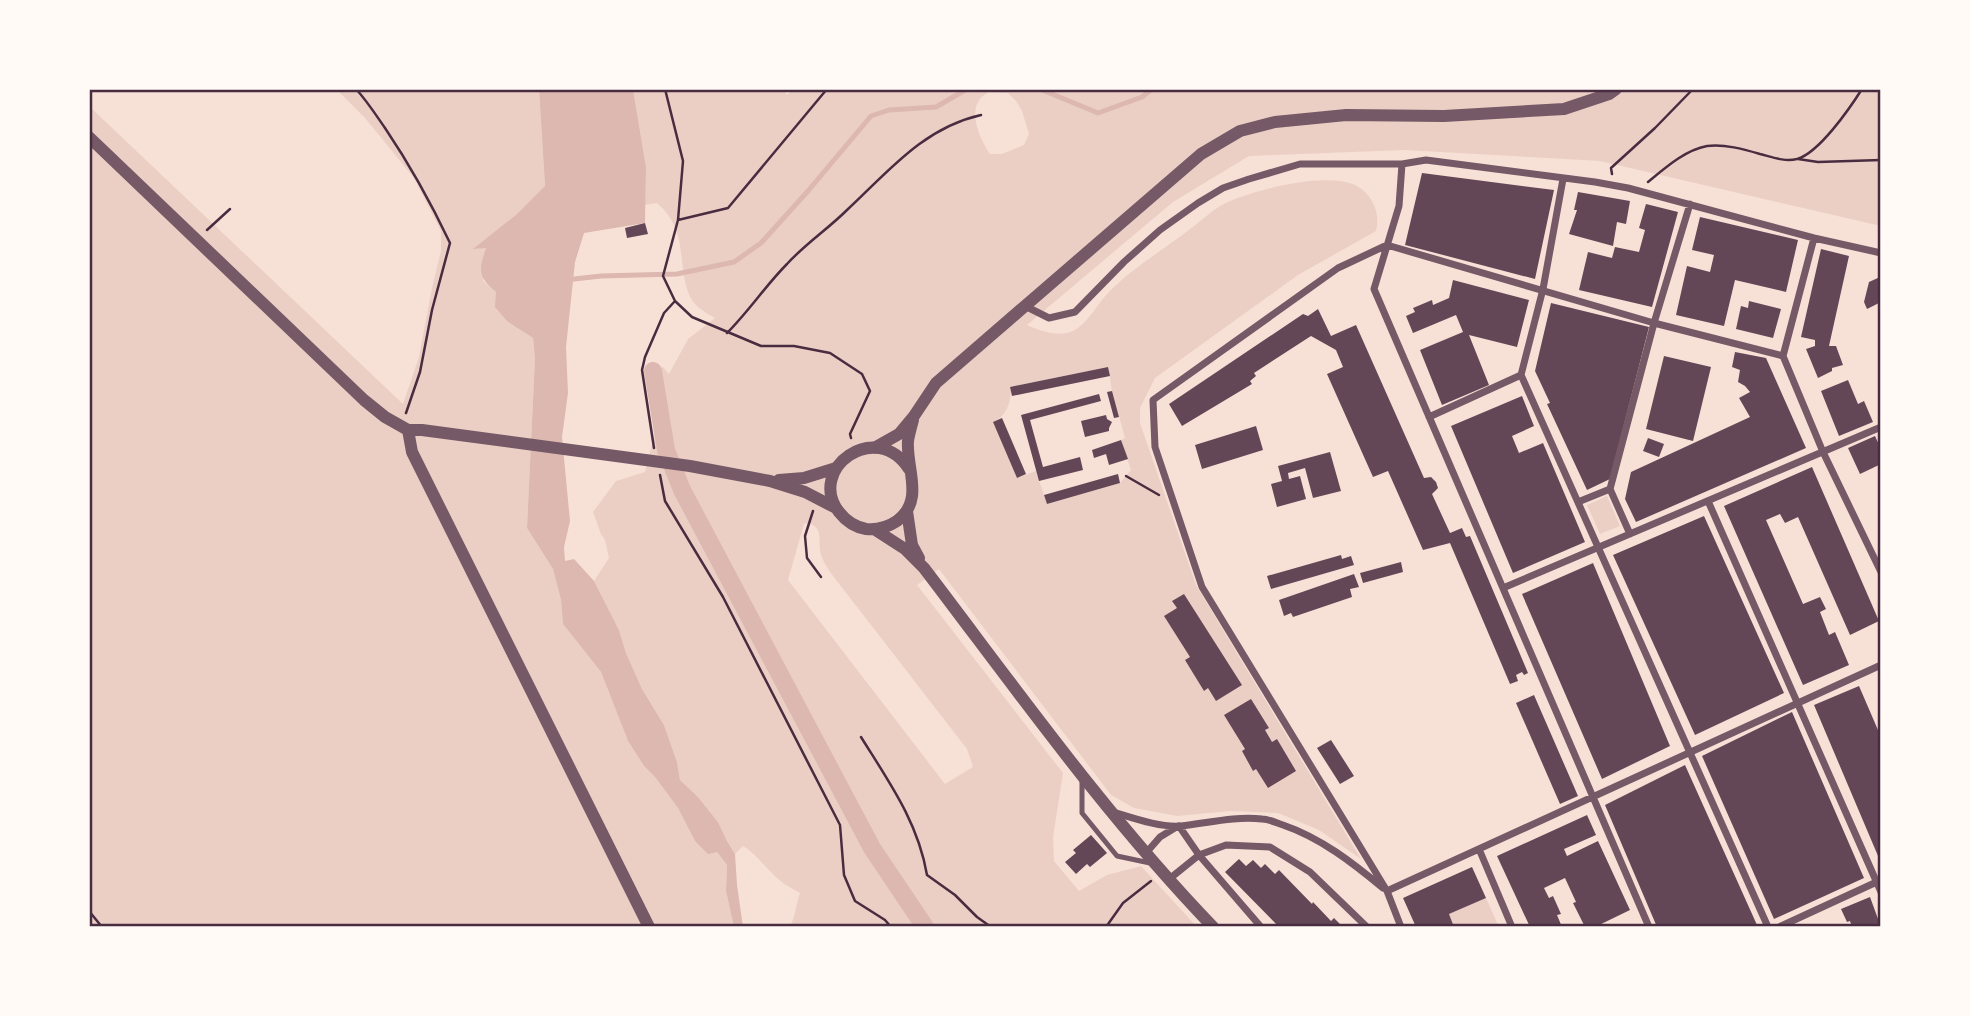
<svg xmlns="http://www.w3.org/2000/svg" width="1970" height="1016" font-family="'Nunito Sans',sans-serif">
  <style>
    .green { fill: #ebcfc5; fill-rule: evenodd }
    .water { fill: #dcb8b0 }
    .lines { fill: none; stroke-linecap: round; stroke-linejoin: round }
    .stream { stroke: #dcb8b0; stroke-width: 5 }
    .canal { stroke: #dcb8b0; stroke-width: 18 }
    .building { fill: #644757 }
    .path { stroke: #4a2c40; stroke-width: 2.5 }
    .service { stroke: #755966; stroke-width: 5 }
    .minor { stroke: #755966; stroke-width: 7 }
    .tertiary { stroke: #755966; stroke-width: 12 }
    .neatline { fill: none; stroke: #4a2c40; stroke-width: 2.5 }
  </style>
  <rect width="100%" height="100%" fill="#f7e1d7"/>
  <!-- green -->
  <path class="green" d="M336,89H539L545,187L517,214L474,249L486,247L483,281L496,292L508,322L533,338L535,358L527,528L553,569L561,600L563,624L601,672L628,741L644,766L655,777L678,808L695,841L717,852L727,865L726,891L734,927H89V106L403,404L419,357L432,288L441,251V231L414,178L365,118Z
    M633,89H783L787,95L793,89H1881V226L1600,161L1404,150L1249,156L1173,202L1027,325C1043,332 1062,339 1078,328C1091,318 1098,303 1109,292C1132,268 1163,250 1189,230C1201,221 1214,208 1228,202C1258,189 1327,171 1357,186C1372,194 1381,214 1376,231L1298,275L1155,378L1140,408V423L1196,585L1361,859L1319,830L1278,813L1230,811L1177,816L1134,808L1111,795L939,569L917,585L1063,773L1053,837L1054,861L1079,891L1107,875L1141,866L1197,927H789C795,920 796,903 800,893C789,887 780,882 772,873C762,864 755,853 743,846L735,854L727,841L718,822L698,797L680,780L677,762L664,725L642,689L626,653L619,630L594,581L609,558L605,540L601,534L593,512L616,481L645,472L657,424L647,372L663,367L669,374L688,339L715,318C704,312 692,305 688,292C677,259 688,230 657,203L645,205L646,167ZM989,92L1008,93L1016,101L1022,111L1029,134L1024,145L1002,154H990C981,141 968,114 980,99C982,96 986,94 989,92ZM1108,367L1112,391L1125,438L1121,440L1131,470L1120,483L1047,504L1036,471L1017,478L994,422C1006,416 1013,400 1010,387ZM809,523C825,529 817,543 821,555C823,561 827,567 830,572L967,749L973,767L945,784L788,580L804,524Z
    M1607,496L1620,526L1600,534L1587,505Z
    M1486,898L1499,927H1454L1449,914Z"/>
  <!-- water -->
  <path class="water" d="M539,89H633L646,167L645,223L584,233L575,262L566,347L568,393L562,437L570,521L564,547L565,561L574,559L594,581L619,630L626,653L642,689L664,725L677,762L680,780L698,797L718,822L727,841L735,854L737,885L743,927H734L726,891L727,865L717,852L708,854L695,841L678,808L655,777L644,766L628,741L601,672L563,624L561,600L553,569L527,528L535,358L533,338L508,322L495,307L496,292C477,276 479,270 486,248L473,249L517,214L545,186Z"/>
  <g class="lines">
    <!-- stream -->
    <path class="stream" d="M1040,89L1098,113L1142,97L1152,89
      M565,280L601,276L677,274L734,262L761,243L808,191L871,116L889,110L936,107L967,89"/>
    <!-- canal -->
    <path class="canal" d="M653,371L666,450L682,490L872,848L925,927"/>
  </g>
  <!-- building -->
  <path class="building" d="M1422,173L1554,190L1535,279L1405,245Z
    M1578,192L1630,201L1626,224L1617,222L1613,246L1569,234L1577,210H1574Z
    M1646,204L1678,212L1652,307L1579,290L1588,252L1612,258L1615,247L1639,252L1645,230L1639,228Z
    M1700,217L1798,240L1786,292L1735,280L1724,326L1676,315L1687,266L1710,272L1714,255L1692,250Z
    M645,223L648,234L627,238L625,228Z
    M1821,249L1849,256L1829,346H1836L1843,365L1832,368V371L1818,378L1806,349L1815,346V340L1801,337Z
    M1880,277L1881,302L1867,309L1864,302L1869,282Z
    M1453,280L1529,300L1517,347L1469,335L1489,385L1442,405L1420,350L1463,332L1456,315L1413,333L1406,316L1415,312L1413,308L1432,300L1433,305L1449,298Z
    M1749,301L1781,309L1773,338L1736,329L1741,306L1748,308Z
    M1551,303L1649,327L1610,479L1587,490L1547,404L1550,403L1535,371Z
    M1318,309L1331,336L1356,325L1424,478L1431,477L1436,482L1438,488L1432,494L1450,533L1462,528L1466,537L1470,536L1528,673L1524,675L1522,672L1516,675L1518,681L1510,684L1450,543L1423,550L1388,471L1373,477L1327,374L1343,367L1336,350L1311,336L1254,373L1256,376L1250,381L1252,384L1182,426L1169,404L1303,314L1308,316Z
    M1735,352L1766,358L1806,448L1636,522L1625,499L1631,472L1750,417L1739,398L1750,392L1745,386L1738,382L1740,370L1732,367Z
    M1664,356L1711,367L1693,441L1646,429Z
    M1108,367L1110,376L1012,396L1010,387Z
    M1848,380L1858,404L1864,401L1873,422L1839,436L1821,391Z
    M1112,391L1119,417L1114,418L1107,392Z
    M1099,394L1101,401L1030,420L1043,467L1080,457L1083,470L1039,481L1021,415Z
    M1522,396L1534,426L1512,436L1519,453L1543,443L1585,542L1513,573L1451,426Z
    M1106,415L1107,419L1112,422L1109,428V431L1085,437L1081,421Z
    M1002,418L1026,474L1017,478L993,422Z
    M1256,426L1263,450L1202,469L1195,445Z
    M1875,436L1881,449V464L1860,474L1848,448Z
    M1648,438L1664,444L1659,457L1643,451Z
    M1121,440L1128,459L1109,465L1106,454L1094,458L1092,450Z
    M1330,452L1341,491L1313,498L1305,468L1288,473L1289,479L1300,476L1306,499L1277,507L1271,484L1282,481L1278,466Z
    M1812,467L1879,621L1850,635L1798,517L1785,523L1780,514L1766,520L1803,604L1820,597L1826,609L1820,612L1829,635L1835,632L1849,665L1803,685L1724,506Z
    M1118,474L1120,483L1047,504L1044,495Z
    M1704,516L1784,693L1695,735L1613,555Z
    M1341,555L1342,559L1351,556L1354,565L1271,589L1267,576Z
    M1401,562L1403,572L1363,583L1360,573Z
    M1593,563L1670,746L1602,779L1522,594Z
    M1354,574L1359,587L1350,589L1352,597L1293,617L1291,613L1284,616L1279,600Z
    M1184,594L1242,685L1216,701L1208,688L1204,691L1185,660L1190,657L1164,616L1177,608L1172,601Z
    M1859,686L1881,737V863L1814,705Z
    M1534,695L1578,796L1560,804L1516,703Z
    M1251,699L1269,728L1265,730L1272,742L1277,739L1296,771L1268,788L1256,769L1253,771L1242,751L1245,749L1224,715Z
    M1792,712L1864,878L1774,919L1702,756Z
    M1331,740L1354,776L1340,784L1317,748Z
    M1685,765L1757,925L1754,927H1657L1605,805Z
    M1587,815L1596,835L1564,849L1567,856L1598,841L1630,910L1595,927H1585L1573,903L1576,902L1565,878L1544,888L1549,898L1553,896L1561,914L1557,915L1562,927H1530L1497,856Z
    M1091,835L1107,853L1090,867L1087,864L1076,874L1065,862L1076,853L1073,850Z
    M1239,859L1246,866L1253,860L1261,868L1265,864L1275,874L1279,870L1312,904L1313,902L1331,921L1334,918L1343,927H1279L1225,872Z
    M1472,867L1486,898L1449,914L1454,927H1416L1403,898Z
    M1870,897L1881,927H1852L1850,921L1847,922L1841,909Z"/>
  <g class="lines">
    <!-- path -->
    <path class="path" d="M356,89C367,101 376,115 385,128C410,165 431,203 450,243L432,310L420,372L406,413
      M665,89L683,161L678,220L663,276L675,301L692,317L761,346H794L830,353L862,374L870,391L850,434L851,438
      M1798,159L1818,162L1881,160
      M1612,174L1611,168L1655,128L1693,89
      M1648,182C1665,168 1685,150 1707,146C1725,144 1743,149 1760,154C1772,157 1784,162 1797,159C1819,153 1850,108 1862,89
      M678,220L728,208L827,89
      M207,230L230,209
      M727,333C749,311 766,285 787,264C805,244 828,229 847,210C888,172 923,128 981,115
      M654,448L642,370L645,357L664,313L675,301
      M660,475L665,501L723,597L840,825L844,875L855,901L885,920L891,927
      M1126,476L1159,495
      M813,511L805,536L807,558L821,577
      M861,737C889,782 918,822 927,875L955,895L977,917L991,927
      M89,911L102,927
      M1106,927L1123,903L1151,881"/>
    <!-- service -->
    <path class="service" d="M1082,779V813L1117,856L1150,863"/>
    <!-- minor -->
    <path class="minor" d="M1402,164L1399,206L1374,289L1649,927
      M1563,179L1543,289L1521,375L1768,927
      M1814,238L1783,356L1823,452L1881,572
      M1025,306L1049,318L1075,312L1124,262L1160,230L1198,203L1223,188L1249,179L1300,164H1402L1426,160L1595,182L1628,188L1814,238L1881,253
      M1429,417L1521,375
      M1610,489L1654,323L1690,204
      M1708,501L1881,892
      M1578,502L1610,489L1630,534
      M1503,588L1881,427
      M1113,812C1133,818 1161,828 1181,826C1208,823 1235,816 1262,819C1269,819 1276,823 1283,825C1321,838 1353,863 1383,888
      M1179,826L1199,855L1261,927
      M1479,849L1512,927
      M1146,853L1160,837L1178,826
      M1168,880L1199,855L1226,845L1270,847L1310,872L1367,927
      M1387,891L1881,665
      M1401,927L1387,891L1202,587L1155,447L1153,400L1338,268L1387,245L1654,323L1783,356
      M1779,927L1881,880"/>
    <!-- tertiary -->
    <path class="tertiary" d="M89,137L364,400L385,417L408,430H422L690,466L770,481L805,492L836,508
      M408,430L412,452L649,927
      M876,447L899,434L914,416L936,383L1025,306L1201,154L1240,131L1275,122L1346,115L1444,116L1564,109L1609,94L1616,89
      M909,469C876,418 806,469 839,512C846,521 855,527 866,529C877,530 888,527 897,521C925,500 906,469 908,441C909,434 911,427 913,420
      M779,480L804,478L836,468
      M907,511L912,545L919,558
      M874,529L905,549L924,568C1017,690 1106,816 1213,927"/>
  </g>
  <!-- border -->
  <rect width="1970" height="1016" fill="none" stroke="#fffaf5" stroke-width="182"/>
  <rect x="91" y="91" width="1788" height="834" class="neatline"/>
</svg>
